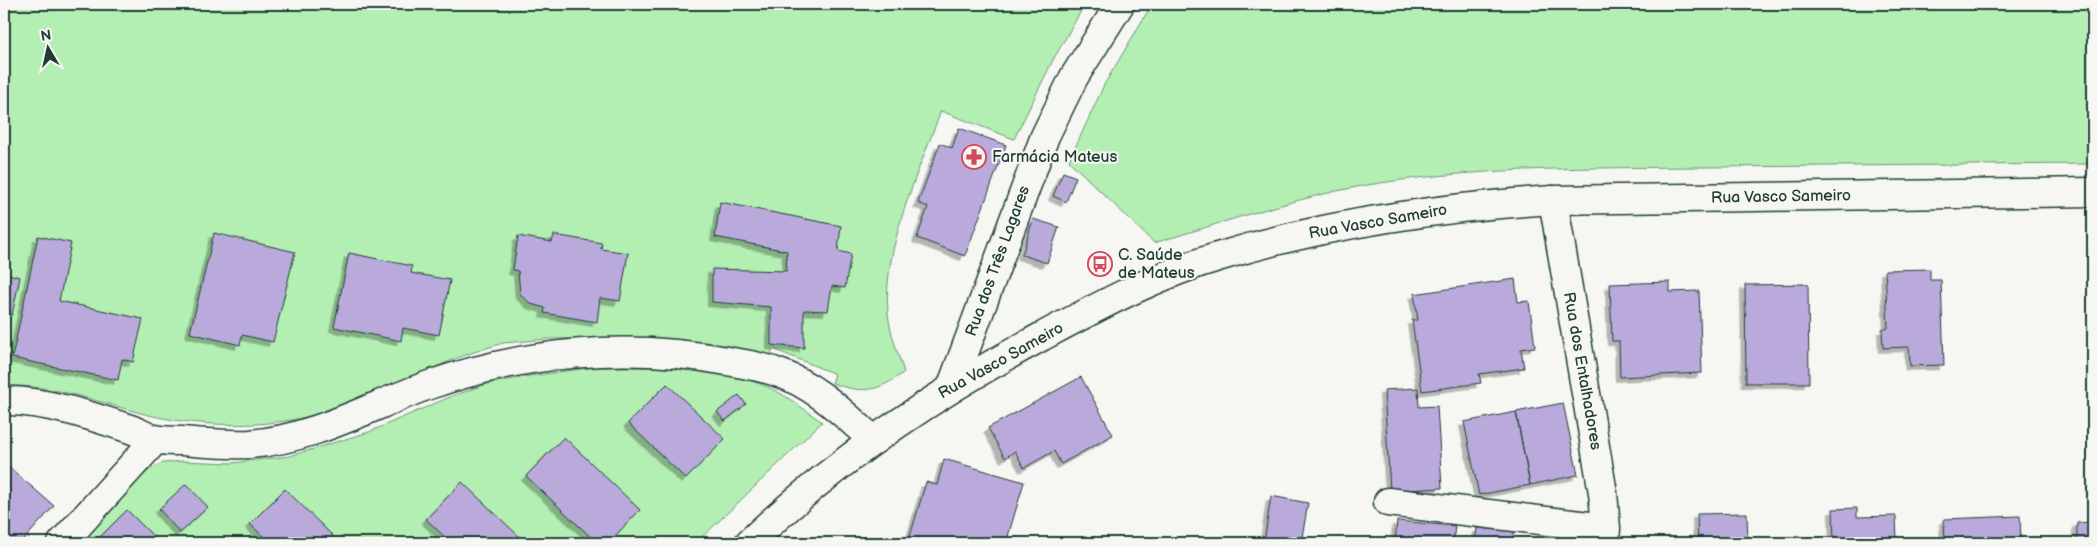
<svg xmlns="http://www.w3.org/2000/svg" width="2097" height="547" font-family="'Balsamiq Sans',sans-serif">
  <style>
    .green { fill: #b3eeb3; stroke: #699674 }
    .building { fill: #baaadb; stroke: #1f3d34; filter: url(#shadow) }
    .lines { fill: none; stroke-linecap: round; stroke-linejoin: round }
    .minor-casing { stroke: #1f3d34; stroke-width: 31 }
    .major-casing { stroke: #1f3d34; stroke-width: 31 }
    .minor { stroke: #f6f6f2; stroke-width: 28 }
    .major { stroke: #f6f6f2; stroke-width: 28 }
    .labels { text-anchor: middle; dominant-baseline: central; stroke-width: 4; stroke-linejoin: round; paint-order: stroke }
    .poi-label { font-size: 16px; fill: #1f3d34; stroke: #f6f6f2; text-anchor: start }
    .street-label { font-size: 16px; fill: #1f3d34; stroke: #f6f6f2 }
  </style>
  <defs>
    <filter id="shadow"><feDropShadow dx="-4.5" dy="4.5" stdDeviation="0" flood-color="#0004"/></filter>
  </defs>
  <rect width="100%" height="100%" fill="#f6f6f2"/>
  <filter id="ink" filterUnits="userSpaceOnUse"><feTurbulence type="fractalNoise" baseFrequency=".02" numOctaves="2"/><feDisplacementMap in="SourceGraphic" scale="10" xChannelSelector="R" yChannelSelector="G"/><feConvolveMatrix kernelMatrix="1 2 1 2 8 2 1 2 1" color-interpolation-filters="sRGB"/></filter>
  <g filter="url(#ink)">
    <!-- green -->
    <path class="green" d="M4,4H1085L1053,60L1014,139L941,111C919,170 882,249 888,313C890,333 898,353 904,372C878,392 863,394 832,383L835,374L773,349L768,362L705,344L660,338L548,339L503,343L477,351C423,369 373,399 318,414C273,426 228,427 182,421C122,414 65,383 4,386Z
      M1152,4H2093V164C1963,165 1833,166 1703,167C1595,168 1486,167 1380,183C1302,195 1229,221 1154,243L1069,161L1104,85Z
      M595,367C650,367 720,365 770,388C789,397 805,410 822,422L696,543H77L135,480L154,467L164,463L181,461L232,463L290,456L369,432L452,396L487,384L530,376Z"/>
    <!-- building -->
    <path class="building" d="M959,128L1006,145L965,256L917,238L928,207L918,203L940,143L952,148Z
      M1063,172L1076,177L1066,202L1053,196Z
      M720,202L841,226L838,251L851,254L845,288L832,286L828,311L804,310V348L771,345V307L712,302V269L786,271L787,251L715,237Z
      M1033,219L1059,227L1047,263L1022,255Z
      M214,233L295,252L273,342L242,335L240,345L190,333Z
      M554,235L602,243L601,249L628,253L620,301L600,298L597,322L544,313L545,308L531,304L520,294L518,271L513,270L518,236L552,242Z
      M38,236L71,243L59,301L143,319L133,362L122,359L118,380L12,358Z
      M349,253L412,266L411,273L450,280L439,335L403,328L401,341L334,327Z
      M1930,269V280H1941L1944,365L1910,366L1909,347L1883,348L1882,329L1888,328L1885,270Z
      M4,273L20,277L12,315L5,313L4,318Z
      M1515,279L1518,302L1529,301L1535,347L1521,349L1524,368L1479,374L1481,383L1422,391L1412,320H1418L1414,294Z
      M1670,282V292L1699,291L1702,373L1620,377L1619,341H1612L1610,284Z
      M1808,284L1809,383H1746L1745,285Z
      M1081,377L1113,435L1061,464L1054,451L1024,468L1015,451L1005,458L988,428Z
      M667,384L725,439L686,479L628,423Z
      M1418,388L1419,407L1437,406L1442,488L1390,491L1384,390Z
      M739,395L746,404L725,421L717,412Z
      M1563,403L1578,475L1530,485L1516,412Z
      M1516,412L1530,485L1479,495L1464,422Z
      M564,437L640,510L608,543H597L526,476Z
      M944,459L1024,482L1006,543H908L926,482L937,485Z
      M10,468L54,506L21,543H4V475Z
      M462,482L526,543H451L426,519Z
      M186,484L208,507L180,533L159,509Z
      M285,489L340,543H270L250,524Z
      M1271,496L1308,503L1301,543H1264Z
      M1857,508V517L1896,516L1897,543H1834L1833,509Z
      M127,510L160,543H94Z
      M1747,513L1748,543H1698L1697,514Z
      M2020,516L2021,543H1945L1944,519Z
      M1397,521L1455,526L1453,543H1395Z
      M2093,522V543H2077V523Z
      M1477,528L1514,531L1513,543H1475Z"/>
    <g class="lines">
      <defs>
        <path id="minor" d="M1553,200L1603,493L1606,528L1605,543
          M951,388L1045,136L1074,77L1120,4
          M4,401C44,400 95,417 133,430C140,433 147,437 154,439C163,441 173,441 182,441C205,443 228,445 250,444C314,439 370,406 429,385C524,352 627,342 727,361C743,364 760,366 776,372C814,384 844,414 873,440
          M1388,502L1606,528
          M62,543L156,439"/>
        <path id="major" d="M749,543C836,460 935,394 1041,337C1099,306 1158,274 1221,256C1329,223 1441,207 1553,200L2093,192"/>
      </defs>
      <!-- minor casing -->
      <use href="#minor" class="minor-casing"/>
      <!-- major casing -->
      <use href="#major" class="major-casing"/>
      <!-- minor -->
      <use href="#minor" class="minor"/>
      <!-- major -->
      <use href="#major" class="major"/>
    </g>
  </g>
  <!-- icons -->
  <defs>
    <symbol id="pharmacy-ring" viewBox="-11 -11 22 22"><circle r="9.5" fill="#f6f6f2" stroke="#d1495b" stroke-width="1.5"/><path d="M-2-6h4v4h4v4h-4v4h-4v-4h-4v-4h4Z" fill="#d1495b"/></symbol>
    <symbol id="bus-ring" viewBox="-11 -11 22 22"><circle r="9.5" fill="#f6f6f2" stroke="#d1495b" stroke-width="1.5"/><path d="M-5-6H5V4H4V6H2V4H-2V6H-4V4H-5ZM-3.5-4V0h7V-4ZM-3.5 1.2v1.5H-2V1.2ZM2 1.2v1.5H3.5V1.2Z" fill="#d1495b"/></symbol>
  </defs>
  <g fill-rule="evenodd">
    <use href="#pharmacy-ring" x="960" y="143" width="28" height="28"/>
    <use href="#bus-ring" x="1086" y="250" width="28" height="28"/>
  </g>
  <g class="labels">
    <!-- poi labels -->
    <g class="poi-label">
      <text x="992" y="157">Farmácia Mateus</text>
      <text x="1118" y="255">C. Saúde<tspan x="1118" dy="18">de Mateus</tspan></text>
    </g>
    <!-- street labels -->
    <g class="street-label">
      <text transform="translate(1781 197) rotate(-1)">Rua Vasco Sameiro</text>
      <text transform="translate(1378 222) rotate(-10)">Rua Vasco Sameiro</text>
      <text transform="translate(998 261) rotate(-70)">Rua dos Três Lagares</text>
      <text transform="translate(1001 361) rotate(-29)">Rua Vasco Sameiro</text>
      <text transform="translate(1582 371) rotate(80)">Rua dos Entalhadores</text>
    </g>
  </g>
  <!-- margin -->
  <rect width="2097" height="547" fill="none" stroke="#f6f6f2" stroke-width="20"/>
  <rect x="10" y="10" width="2077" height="527" fill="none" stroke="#1f3d34" stroke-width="2" filter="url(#ink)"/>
  <!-- north arrow -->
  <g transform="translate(48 48) rotate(351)" stroke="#f6f6f2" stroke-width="4" paint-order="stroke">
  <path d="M0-4L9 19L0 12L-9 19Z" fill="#1f3d34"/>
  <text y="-8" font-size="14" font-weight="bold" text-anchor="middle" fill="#1f3d34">N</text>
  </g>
</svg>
